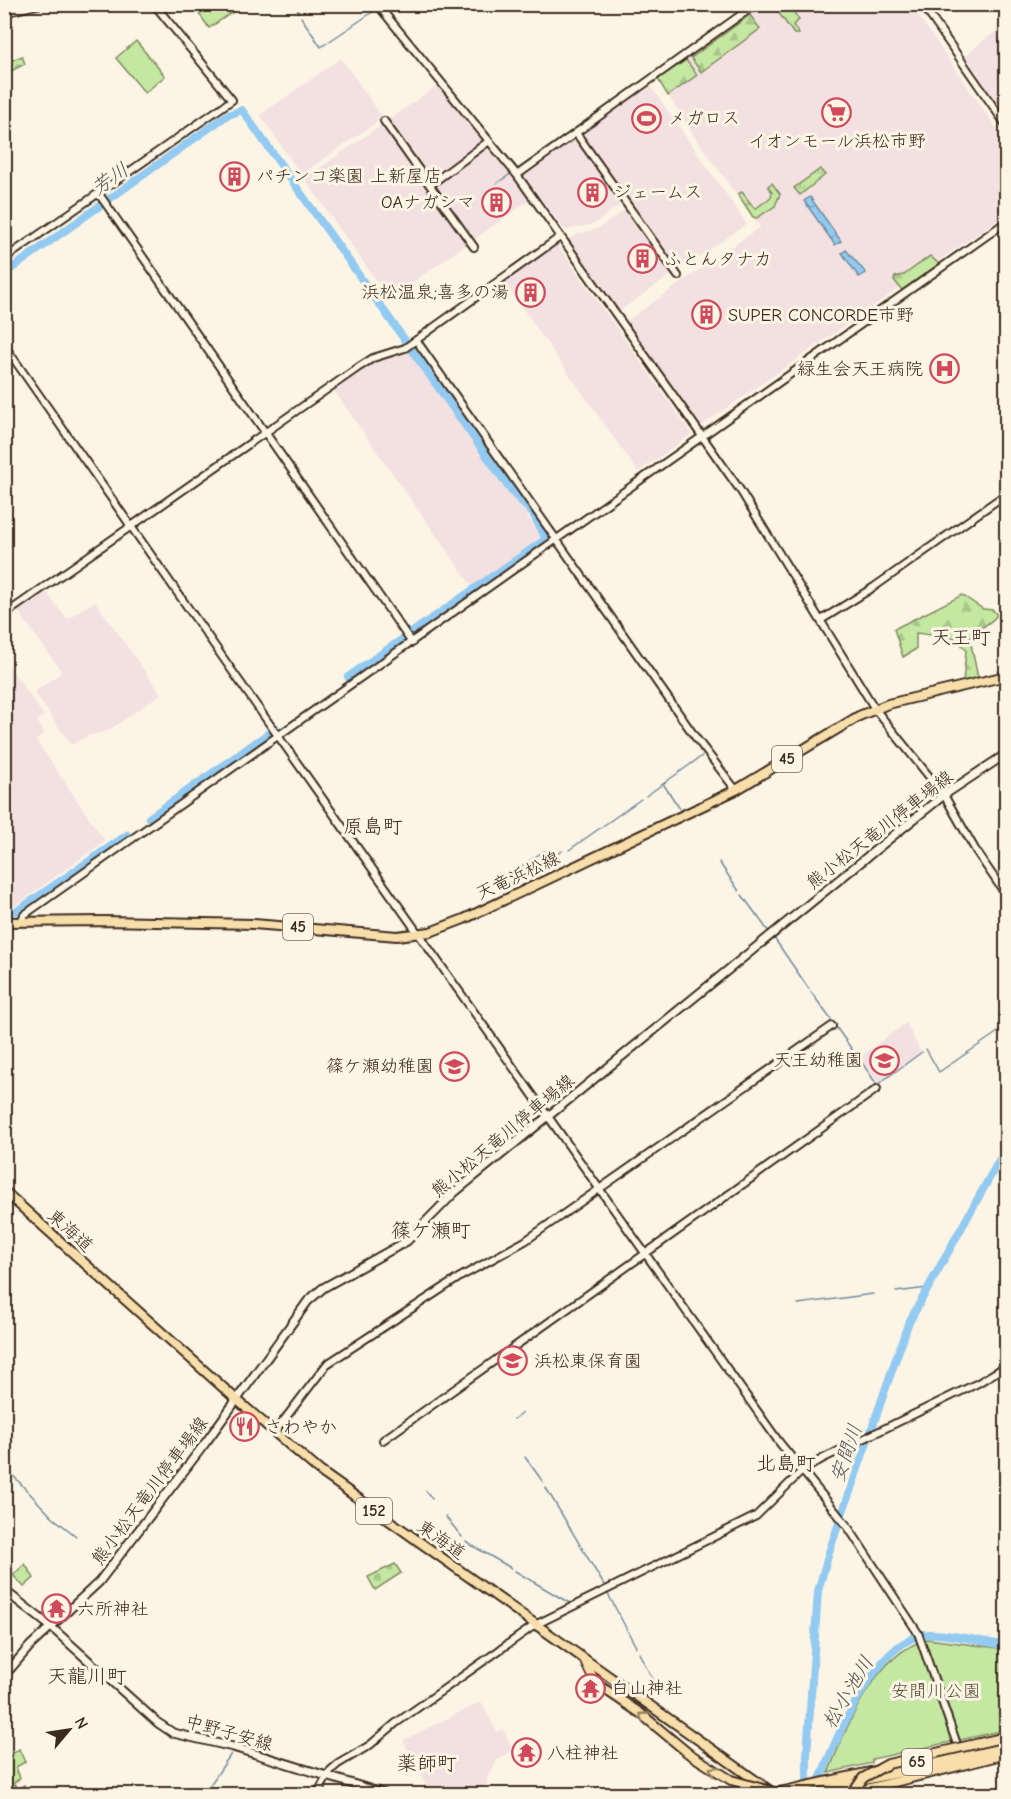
<svg xmlns="http://www.w3.org/2000/svg" width="1011" height="1799" font-family="'Comic Neue','Klee One',sans-serif">
  <style>
    .built { fill: #f3e1e1 }
    .grass { fill: url(#grass-tufts); stroke: #808960; stroke-width: 1.5 }
    .forest { fill: url(#forest-firs); stroke: #808960; stroke-width: 1.5 }
    .cemetery { fill: url(#cemetery-stones); stroke: #808960; stroke-width: 1.5 }
    .park { fill: #c4e8a2; stroke: #808960; stroke-width: 1.5 }
    .water { fill: url(#water-ripples); stroke: #6f8a9d; stroke-width: 1.5 }
    .lines { fill: none; stroke-linecap: round; stroke-linejoin: round }
    .stream { stroke: #6f8a9d; stroke-width: 1.5 }
    .river { stroke: #92caf1; stroke-width: 8 }
    .tertiary-casing { stroke: #3b2a1e; stroke-width: 10 }
    .secondary-casing { stroke: #3b2a1e; stroke-width: 11 }
    .primary-casing { stroke: #3b2a1e; stroke-width: 12 }
    .trunk-casing { stroke: #3b2a1e; stroke-width: 12 }
    .tertiary { stroke: #fcf5e5; stroke-width: 6 }
    .secondary { stroke: #fcf5e5; stroke-width: 7 }
    .primary { stroke: #f8deab; stroke-width: 8 }
    .trunk { stroke: #f8deab; stroke-width: 8 }
    .primary-bridge-casing { stroke: #3b2a1e; stroke-width: 12; stroke-linecap: butt }
    .trunk-bridge-casing { stroke: #3b2a1e; stroke-width: 12; stroke-linecap: butt }
    .primary-bridge { stroke: #f8deab; stroke-width: 8 }
    .trunk-bridge { stroke: #f8deab; stroke-width: 8 }
    .oneway { stroke: #9a8464 }
    .labels { text-anchor: middle; dominant-baseline: central; stroke-width: 6; stroke-linejoin: round; paint-order: stroke }
    .shield { fill: #fcf5e5; stroke: #75675a; stroke-width: 1.5 }
    .shield-label { font-size: 16px; font-weight: bold; fill: #3b2a1e }
    .poi-label { font-size: 18px; fill: #3b2a1e; stroke: #fcf5e5; text-anchor: start }
    .street-label { font-size: 18px; fill: #3b2a1e; stroke: #fcf5e5 }
    .park-label { font-size: 18px; fill: #565038; stroke: #fcf5e5 }
    .water-label { font-size: 20px; font-style: italic; fill: #515253; stroke: #fcf5e5 }
    .neighbourhood-label { font-size: 20px; fill: #3b2a1e; stroke: #fcf5e5 }
  </style>
  <defs>
    <pattern id="grass-tufts" width="24" height="20" patternUnits="userSpaceOnUse" patternTransform="scale(1.5)"><rect width="24" height="20" fill="#c4e8a2"/><path d="M3 7l-1-3M5 7V3M7 7l1-3M15 17l-1-3M17 17v-4M19 17l1-3" fill="none" stroke="#a9c78b"/></pattern>
    <pattern id="forest-firs" width="22" height="20" patternUnits="userSpaceOnUse" patternTransform="scale(1.5)"><rect width="22" height="20" fill="#c4e8a2"/><path d="M5 1l3.5 6h-7zM16 11l3.5 6h-7z" fill="#a9c78b"/></pattern>
    <pattern id="cemetery-stones" width="16" height="16" patternUnits="userSpaceOnUse" patternTransform="scale(1.5)"><rect width="16" height="16" fill="#c4e8a2"/><path d="M2 7V4a2 2 0 0 1 4 0v3zM10 15v-3a2 2 0 0 1 4 0v3z" fill="#a9c78b"/></pattern>
    <pattern id="water-ripples" width="26" height="14" patternUnits="userSpaceOnUse" patternTransform="scale(1.5)"><rect width="26" height="14" fill="#92caf1"/><path d="M2 4q2-2 4 0t4 0M15 11q2-2 4 0t4 0" fill="none" stroke="#78a4c3"/></pattern>
  </defs>
  <rect width="100%" height="100%" fill="#fcf5e5"/>
  <filter id="ink" filterUnits="userSpaceOnUse"><feTurbulence type="fractalNoise" baseFrequency=".0167" numOctaves="2"/><feDisplacementMap in="SourceGraphic" scale="12" xChannelSelector="R" yChannelSelector="G"/><feConvolveMatrix kernelMatrix="1 2 1 2 8 2 1 2 1" color-interpolation-filters="sRGB"/></filter>
  <g filter="url(#ink)">
    <!-- built -->
    <path class="built" d="M764,5H911L1006,142V214L701,426L625,322L760,227L694,136L658,79Z
      M1006,25V115L977,74L979,70L976,72L965,57L986,38Z
      M341,58L383,118L301,175L260,115Z
      M438,85L512,173L530,200L389,299L306,181L307,177Z
      M650,85L747,224L677,272L581,134Z
      M575,139L621,204L594,224L565,230L524,177L525,173Z
      M625,210L671,275L617,313L567,240L575,235L599,228Z
      M557,244L692,434L638,472L504,282Z
      M410,348L542,537L472,586L332,388L372,360Z
      M43,592H46L67,619L95,601L161,694L108,731L87,736L71,745L34,692L62,672L17,610Z
      M5,660L44,716L37,721L45,733L36,740L105,841L15,906L4,905Z
      M906,1023L921,1052L878,1084L859,1057Z
      M481,1702L497,1732L503,1729L513,1750L497,1761L487,1778V1784L475,1794H439L426,1786L403,1740Z"/>
    <!-- grass -->
    <path class="grass" d="M820,169L825,175L800,195L794,188Z"/>
    <!-- forest -->
    <path class="forest" d="M773,5H802L793,11L799,20L793,25L799,34H794Z
      M750,15L760,29L701,72L691,58Z
      M686,60L697,75L668,96L658,79Z
      M772,183L780,194L775,206L757,218L753,217L738,194L742,192L755,209L771,197L772,192L768,186Z
      M930,256L939,264L902,290L894,280L895,277L904,275Z
      M962,595L983,609L993,610L997,615C989,626 977,627 970,639L978,678L963,683L966,650L955,638L916,633V649L903,657L894,629Z"/>
    <!-- cemetery -->
    <path class="cemetery" d="M22,56L25,64L7,73L5,69L9,67L8,62Z
      M395,1564L401,1573L375,1590L368,1577Z
      M19,1749L25,1762L16,1767L20,1778L14,1783L17,1789L24,1785L30,1794H13L5,1776V1760Z"/>
    <!-- park -->
    <path class="park" d="M193,5H243L209,28Z
      M136,41L165,76L145,93L116,58Z
      M25,1564L34,1578L24,1587L13,1575Z
      M927,1639L1006,1649V1730L872,1759V1763L828,1773C848,1724 873,1656 927,1639Z"/>
    <!-- water -->
    <path class="water" d="M810,197L841,241L835,245L804,201Z
      M846,250L866,273L859,277L842,253Z"/>
    <g class="lines">
      <!-- stream -->
      <path class="stream" d="M296,4L298,12
        M381,6L518,169
        M301,17L321,47L377,9
        M516,170L750,4
        M497,183L512,173
        M948,258L1006,218
        M664,785L682,812
        M646,796L702,756
        M569,850L641,799
        M719,862L739,891
        M523,865L544,851L550,859L562,851
        M500,883L518,869
        M742,895L769,932
        M774,938L809,989
        M811,992L832,1021
        M834,1024L855,1054
        M1006,1026V1025
        M926,1049L939,1072L1001,1030
        M858,1057L877,1085L922,1052
        M896,1292L927,1288
        M798,1304L873,1294
        M514,1419L522,1413
        M525,1457L543,1482
        M4,1466L52,1517L76,1536
        M546,1488L604,1585
        M426,1491L432,1499
        M445,1516L462,1537
        M466,1542L511,1568
        M515,1571L571,1604
        M607,1592L636,1647
        M639,1653L659,1692
        M204,1794L231,1754"/>
      <!-- river -->
      <path class="river" d="M4,274L226,116L242,110L513,493L533,514L546,539L348,677
        M149,818L276,728
        M4,911H17L127,835
        M816,1790C832,1747 876,1636 929,1634C951,1633 984,1642 1006,1646
        M807,1794V1754L818,1591L829,1552L908,1324L1006,1148"/>
      <defs>
        <path id="tertiary" d="M377,4L517,175L666,385L740,490L875,709L944,795L976,851L1006,895
          M922,4L1006,125
          M4,7L14,4
          M4,13L41,4
          M384,121L474,247
          M576,133L678,276
          M517,175L756,4
          M430,185L489,141
          M99,194L412,643
          M4,259L232,100L154,4
          M416,340L696,738L736,790
          M4,345L254,702L779,1442L848,1527L918,1633L959,1750
          M4,615L359,367L373,358L405,348L560,237
          M821,620L874,587L1006,494
          M21,922L24,915L1006,222
          M274,1433L327,1364L460,1277L525,1241L832,1026
          M383,1440L877,1089
          M317,1794L331,1770L338,1764L370,1745L396,1723L535,1625L756,1516L801,1472L822,1459L978,1383L1006,1366"/>
        <path id="secondary" d="M4,1590L50,1626L158,1723L173,1733L233,1747L385,1794
          M4,1676L30,1646L99,1582L206,1442L308,1301L323,1288L407,1241L455,1192L894,835L944,795L1006,754"/>
        <path id="primary" d="M4,922L104,921L254,924L397,936L430,932L464,919L736,790L859,716L888,704L1006,676
          M584,1659L594,1680L600,1686L640,1713L688,1753
          M860,1781L1006,1749
          M775,1793L1006,1742
          M813,1794L849,1784
          M847,1794L1006,1754"/>
        <path id="trunk" d="M4,1191L237,1400L321,1472L769,1790
          M835,1794L852,1784"/>
      </defs>
      <!-- tertiary casing -->
      <use href="#tertiary" class="tertiary-casing"/>
      <!-- secondary casing -->
      <use href="#secondary" class="secondary-casing"/>
      <!-- primary casing -->
      <use href="#primary" class="primary-casing"/>
      <!-- trunk casing -->
      <use href="#trunk" class="trunk-casing"/>
      <!-- tertiary -->
      <use href="#tertiary" class="tertiary"/>
      <!-- secondary -->
      <use href="#secondary" class="secondary"/>
      <!-- primary -->
      <use href="#primary" class="primary"/>
      <!-- trunk -->
      <use href="#trunk" class="trunk"/>
      <defs>
        <path id="primary-bridge" d="M688,1753L731,1780L781,1794"/>
        <path id="trunk-bridge" d="M852,1794L863,1778L888,1764L1006,1737"/>
      </defs>
      <!-- primary-bridge casing -->
      <use href="#primary-bridge" class="primary-bridge-casing"/>
      <!-- trunk-bridge casing -->
      <use href="#trunk-bridge" class="trunk-bridge-casing"/>
      <!-- primary-bridge -->
      <use href="#primary-bridge" class="primary-bridge"/>
      <!-- trunk-bridge -->
      <use href="#trunk-bridge" class="trunk-bridge"/>
    </g>
    <!-- one-way arrows -->
    <defs><path id="oneway-chevron" d="M-2-3.5L2.5 0L-2 3.5" fill="none" stroke-width="1.6" stroke-linecap="round" stroke-linejoin="round" transform="scale(1.5)"/></defs>
    <g class="oneway">
      <use href="#oneway-chevron" transform="translate(643 1716) rotate(-142)"/>
      <use href="#oneway-chevron" transform="translate(713 1770) rotate(-149)"/>
    </g>
  </g>
  <!-- icons -->
  <defs>
    <symbol id="supermarket-ring" viewBox="-11 -11 22 22"><circle r="9.5" fill="#fcf5e5" stroke="#d1495b" stroke-width="1.5"/><path d="M-6-5.5h2.5l.6 2H6L4.5 2H-2.5L-4.4-4H-6ZM-1.5 3.2a1.3 1.3 0 1 0 .1 0ZM3 3.2a1.3 1.3 0 1 0 .1 0Z" fill="#d1495b"/></symbol>
    <symbol id="stadium-ring" viewBox="-11 -11 22 22"><circle r="9.5" fill="#fcf5e5" stroke="#d1495b" stroke-width="1.5"/><path d="M0-5a6.5 5 0 1 0 0 10a6.5 5 0 1 0 0-10ZM-3.5-1.8h7v3.6h-7Z" fill="#d1495b"/></symbol>
    <symbol id="building-ring" viewBox="-11 -11 22 22"><circle r="9.5" fill="#fcf5e5" stroke="#d1495b" stroke-width="1.5"/><path d="M-4-6H4V6H1V3H-1V6H-4ZM-2.5-4.3h1.7v1.8h-1.7ZM.8-4.3h1.7v1.8H.8ZM-2.5-1h1.7V.8h-1.7ZM.8-1h1.7V.8H.8Z" fill="#d1495b"/></symbol>
    <symbol id="hospital-ring" viewBox="-11 -11 22 22"><circle r="9.5" fill="#fcf5e5" stroke="#d1495b" stroke-width="1.5"/><path d="M-5-5h3v3.5h4V-5h3V5h-3V1.5h-4V5h-3Z" fill="#d1495b"/></symbol>
    <symbol id="school-ring" viewBox="-11 -11 22 22"><circle r="9.5" fill="#fcf5e5" stroke="#d1495b" stroke-width="1.5"/><path d="M0-5L7-2L0 1L-7-2ZM-4 1L0 2.5L4 1V4Q0 6-4 4Z" fill="#d1495b"/></symbol>
    <symbol id="restaurant-ring" viewBox="-11 -11 22 22"><circle r="9.5" fill="#fcf5e5" stroke="#d1495b" stroke-width="1.5"/><path d="M-5-6h1v4h1v-4h1v4h1v-4h1v5L-1.5 .5V6h-2V.5L-5-1ZM5-6V6H3V1.5H1.5Q1.5-4 5-6Z" fill="#d1495b"/></symbol>
    <symbol id="temple-ring" viewBox="-11 -11 22 22"><circle r="9.5" fill="#fcf5e5" stroke="#d1495b" stroke-width="1.5"/><path d="M0-6L5-2H3V0L6.5 2.5H4V6H1.5V3h-3V6H-4V2.5H-6.5L-3 0V-2H-5Z" fill="#d1495b"/></symbol>
  </defs>
  <g fill-rule="evenodd">
    <use href="#supermarket-ring" x="820" y="96" width="33" height="33"/>
    <use href="#stadium-ring" x="630" y="102" width="33" height="33"/>
    <use href="#building-ring" x="218" y="160" width="33" height="33"/>
    <use href="#building-ring" x="576" y="176" width="33" height="33"/>
    <use href="#building-ring" x="480" y="186" width="33" height="33"/>
    <use href="#building-ring" x="626" y="242" width="33" height="33"/>
    <use href="#building-ring" x="514" y="276" width="33" height="33"/>
    <use href="#building-ring" x="690" y="298" width="33" height="33"/>
    <use href="#hospital-ring" x="928" y="352" width="33" height="33"/>
    <use href="#school-ring" x="868" y="1044" width="33" height="33"/>
    <use href="#school-ring" x="438" y="1050" width="33" height="33"/>
    <use href="#school-ring" x="496" y="1344" width="33" height="33"/>
    <use href="#restaurant-ring" x="228" y="1410" width="33" height="33"/>
    <use href="#temple-ring" x="40" y="1592" width="33" height="33"/>
    <use href="#temple-ring" x="574" y="1672" width="33" height="33"/>
    <use href="#temple-ring" x="510" y="1736" width="33" height="33"/>
  </g>
  <g class="labels">
    <!-- shield labels -->
    <g class="shield">
      <rect x="772" y="746" width="30" height="26" rx="4.5"/>
      <rect x="283" y="914" width="30" height="26" rx="4.5"/>
      <rect x="356" y="1498" width="36" height="26" rx="4.5"/>
      <rect x="902" y="1749" width="30" height="26" rx="4.5"/>
    </g>
    <g class="shield-label">
      <text x="787" y="759">45</text>
      <text x="298" y="927">45</text>
      <text x="374" y="1511">152</text>
      <text x="917" y="1762">65</text>
    </g>
    <!-- poi labels -->
    <g class="poi-label">
      <text x="668" y="118">メガロス</text>
      <text x="837" y="141" text-anchor="middle">イオンモール浜松市野</text>
      <text x="256" y="176">パチンコ楽園 上新屋店</text>
      <text x="613" y="192">ジェームス</text>
      <text x="475" y="202" text-anchor="end">OAナガシマ</text>
      <text x="664" y="259">ふとんタナカ</text>
      <text x="509" y="292" text-anchor="end">浜松温泉;喜多の湯</text>
      <text x="728" y="315">SUPER CONCORDE市野</text>
      <text x="923" y="369" text-anchor="end">緑生会天王病院</text>
      <text x="863" y="1060" text-anchor="end">天王幼稚園</text>
      <text x="434" y="1066" text-anchor="end">篠ケ瀬幼稚園</text>
      <text x="534" y="1361">浜松東保育園</text>
      <text x="265" y="1427">さわやか</text>
      <text x="77" y="1609">六所神社</text>
      <text x="611" y="1688">白山神社</text>
      <text x="547" y="1753">八柱神社</text>
    </g>
    <!-- street labels -->
    <g class="street-label">
      <text transform="translate(880 830) rotate(-38)">熊小松天竜川停車場線</text>
      <text transform="translate(518 876) rotate(-25)">天竜浜松線</text>
      <text transform="translate(503 1136) rotate(-40)">熊小松天竜川停車場線</text>
      <text transform="translate(70 1231) rotate(42)">東海道</text>
      <text transform="translate(150 1491) rotate(-53)">熊小松天竜川停車場線</text>
      <text transform="translate(441 1540) rotate(35)">東海道</text>
      <text transform="translate(229 1733) rotate(16)">中野子安線</text>
    </g>
    <!-- park labels -->
    <g class="park-label">
      <text x="936" y="1691">安間川公園</text>
    </g>
    <!-- water labels -->
    <g class="water-label">
      <text transform="translate(110 179) rotate(-35)">芳川</text>
      <text transform="translate(846 1453) rotate(-71)">安間川</text>
      <text transform="translate(848 1692) rotate(-59)">松小池川</text>
    </g>
    <!-- neighbourhood labels -->
    <g class="neighbourhood-label">
      <text x="961" y="637">天王町</text>
      <text x="373" y="826">原島町</text>
      <text x="431" y="1230">篠ケ瀬町</text>
      <text x="786" y="1463">北島町</text>
      <text x="87" y="1676">天龍川町</text>
      <text x="427" y="1763">薬師町</text>
    </g>
  </g>
  <!-- margin -->
  <rect width="1011" height="1799" fill="none" stroke="#fcf5e5" stroke-width="24"/>
  <rect x="12" y="12" width="987" height="1775" fill="none" stroke="#3b2a1e" stroke-width="2" filter="url(#ink)"/>
  <!-- north arrow -->
  <g transform="translate(69 1730) rotate(61)" stroke="#fcf5e5" stroke-width="4.5" paint-order="stroke">
  <path d="M0-4.5L10 22L0 15L-10 22Z" fill="#3b2a1e"/>
  <text y="-9" font-size="16" font-weight="bold" text-anchor="middle" fill="#3b2a1e">N</text>
  </g>
</svg>
